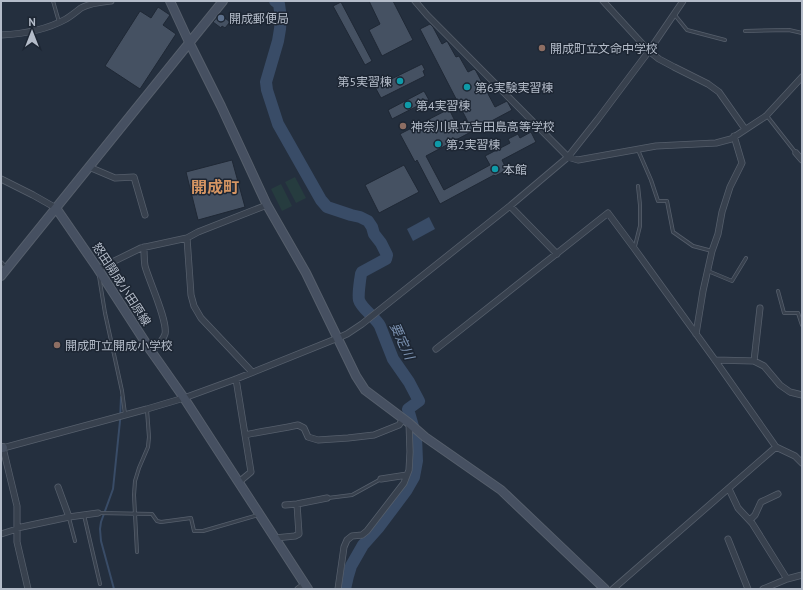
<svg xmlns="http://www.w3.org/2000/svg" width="803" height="590" font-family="'PT Sans','Noto Sans JP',sans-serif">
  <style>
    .green { fill: #263c3f }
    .water { fill: #394c67 }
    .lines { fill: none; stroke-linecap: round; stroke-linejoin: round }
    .stream { stroke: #394c67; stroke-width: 2 }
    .river { stroke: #394c67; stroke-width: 12 }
    .building { fill: #455162; stroke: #1f2835 }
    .lane-casing { stroke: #565f6c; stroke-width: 4 }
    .street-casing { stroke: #565f6c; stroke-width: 7 }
    .secondary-casing { stroke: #565f6c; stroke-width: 10 }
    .lane { stroke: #38414e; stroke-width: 2.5 }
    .street { stroke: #38414e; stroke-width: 5.5 }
    .secondary { stroke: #465061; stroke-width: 8 }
    .service-dot { fill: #5c6f8a; stroke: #1d2633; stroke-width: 1.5 }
    .education-dot { fill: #8d6e63; stroke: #1d2633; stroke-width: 1.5 }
    .culture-dot { fill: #0f9aa8; stroke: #1d2633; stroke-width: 1.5 }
    .labels { text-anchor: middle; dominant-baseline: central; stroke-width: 3; stroke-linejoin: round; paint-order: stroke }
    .poi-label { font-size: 12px; fill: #b4bcc9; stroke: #1d2633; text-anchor: start }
    .street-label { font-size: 12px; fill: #b4bcc9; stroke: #1d2633 }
    .water-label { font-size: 13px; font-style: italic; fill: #7c92b1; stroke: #1d2633 }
    .district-label { font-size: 16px; font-weight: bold; fill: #d59563; stroke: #1d2633 }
  </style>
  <rect width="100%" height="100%" fill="#242f3e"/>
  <!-- green -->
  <path class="green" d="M295,177L306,198L296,203L285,182Z
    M281,184L292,206L282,211L271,189Z"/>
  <!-- water -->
  <path class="water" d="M429,217L435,229L413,241L407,229Z"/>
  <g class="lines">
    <!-- stream -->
    <path class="stream" d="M114,589L101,541L100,529L101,522L113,489L120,421L121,397"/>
    <!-- river -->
    <path class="river" d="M275,1L279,4L281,18L280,29L278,41L266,82L267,90L278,124L321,200L327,207L351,215L360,217L368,221L372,227L374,234L381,243L387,255L386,259L362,272L361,274C360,280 358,296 359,300C361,308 376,318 380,326L393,359L409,382L419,401L408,409L416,437L417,461L414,477L406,491L379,527L363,545L351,566L348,576L345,589"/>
  </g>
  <!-- building -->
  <path class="building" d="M369,1H393L413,40L382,56L369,30L380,24Z
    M341,2L372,61L365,65L333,6Z
    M158,7L170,15L163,25L176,34L140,89L105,66L140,11L151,18Z
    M220,14L230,22L225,28L222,26L221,28L213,22Z
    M430,24L433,27L442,44L447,41L456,57L459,56L468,72L474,69L476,71L495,107L507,101L512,110L426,156L444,190L490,165L485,156L510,143L508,139L518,134L520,138L531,132L536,142L502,160L507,170L495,176L494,175L440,204L417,160L415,162L400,134L449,109L458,127L468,122L420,29Z
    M422,64L425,70L423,71L425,76L381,98L375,87Z
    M424,91L429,100L392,119L388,110Z
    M232,160L245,207L198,220L186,172Z
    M404,165L419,192L379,213L365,185Z"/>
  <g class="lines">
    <defs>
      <path id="lane" d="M53,1L59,22
        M674,14L687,30L725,40
        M745,31L789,30L802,33
        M767,116L796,153
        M638,150L651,180L658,201H667L673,232L693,246L712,251
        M635,246L640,226V205L638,186
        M1,262L6,267
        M708,271L732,281L746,258
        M99,276L105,313L122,391L125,414
        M778,291L784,313H798L802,325
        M328,498L352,495L381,479
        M99,513L152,514L157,521L161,522L191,518L194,531H203L258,515
        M84,515L100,584
        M69,518L75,541
        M137,552L134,495L135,481L139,468L148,447L149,437L147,410"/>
      <path id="street" d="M415,1L427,15L568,157L578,160L656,146L716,143L731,139L766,116L802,77
        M603,1L649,51L659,59L674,67L708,84L719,92L745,129
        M1,35C24,34 46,30 66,19C71,16 76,12 81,8C90,3 101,2 111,1
        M796,153L802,160
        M89,167L115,178L134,177L145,215
        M1,179L33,195L56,208
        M510,206L557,254
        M187,238L191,295L194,306L201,318L252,372
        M144,247C144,253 144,260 145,266C149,281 168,321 165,334C163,341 157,346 151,351
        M98,269L141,248L187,238L198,232L267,205
        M696,334L703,291L712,251L718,234L722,212L730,187L742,163L734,136
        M436,349L608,213L634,248L715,360L776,447L613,589
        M715,360L754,361L764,366L780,385L790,392L802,395
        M754,361L760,308
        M236,379L251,472L239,482
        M245,435C262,431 281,429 298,425L304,428L308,437L318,440L348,438L374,435L399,425L403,419
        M776,447L795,456L802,463
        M381,479L407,475
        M58,487L69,517
        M729,489L738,508L752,523L787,579
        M285,505L297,504L327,498
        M750,520L755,515L761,502L778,494
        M17,528L69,517L98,513
        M1,534L17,529
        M275,538L295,536L299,534L297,504
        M728,539L748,589
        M28,589L17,542V506L3,448L147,409L184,398L236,379L338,338L347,334L362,324L510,206L568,157L598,119L649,51L683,1
        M298,589L305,584
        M338,589L344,547L347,540L352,536L362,535L367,531L404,483L409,470L410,452L409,423
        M763,589L787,579L802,575"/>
      <path id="secondary" d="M170,1L189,42L221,106L267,205L306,273L356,376L365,390L409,423L425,437L501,490L605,589
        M56,208L98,269L151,351L184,398L308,589
        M1,276L223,1
        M1,448H3"/>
    </defs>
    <!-- lane casing -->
    <use href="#lane" class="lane-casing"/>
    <!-- street casing -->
    <use href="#street" class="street-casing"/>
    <!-- secondary casing -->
    <use href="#secondary" class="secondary-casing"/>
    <!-- lane -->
    <use href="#lane" class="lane"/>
    <!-- street -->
    <use href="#street" class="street"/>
    <!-- secondary -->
    <use href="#secondary" class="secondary"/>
  </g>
  <!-- markers -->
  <circle class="service-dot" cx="221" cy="18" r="4"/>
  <g class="education-dot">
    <circle cx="542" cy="48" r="4"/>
    <circle cx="403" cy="126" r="4"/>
    <circle cx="57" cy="345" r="4"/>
  </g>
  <g class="culture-dot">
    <circle cx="400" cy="81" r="4"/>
    <circle cx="467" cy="87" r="4"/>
    <circle cx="408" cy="105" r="4"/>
    <circle cx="438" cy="144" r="4"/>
    <circle cx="495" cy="169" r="4"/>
  </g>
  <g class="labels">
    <!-- poi labels -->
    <g class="poi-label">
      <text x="229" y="18">開成郵便局</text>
      <text x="550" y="48">開成町立文命中学校</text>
      <text x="392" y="81" text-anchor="end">第5実習棟</text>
      <text x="475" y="87">第6実験実習棟</text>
      <text x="416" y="105">第4実習棟</text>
      <text x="411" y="126">神奈川県立吉田島高等学校</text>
      <text x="446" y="144">第2実習棟</text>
      <text x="503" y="169">本館</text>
      <text x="65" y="345">開成町立開成小学校</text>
    </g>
    <!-- street labels -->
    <g class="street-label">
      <text transform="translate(122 284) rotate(57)">怒田開成小田原線</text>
    </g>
    <!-- water labels -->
    <g class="water-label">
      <text transform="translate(402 341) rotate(65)">要定川</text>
    </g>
    <!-- district labels -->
    <g class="district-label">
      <text x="215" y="187">開成町</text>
    </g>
  </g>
  <!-- border -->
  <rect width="803" height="590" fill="none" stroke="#b4bcc9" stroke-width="4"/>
  <!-- north arrow -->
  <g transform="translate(32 32)" stroke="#1d2633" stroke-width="3" paint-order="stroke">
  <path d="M0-3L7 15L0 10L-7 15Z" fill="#b4bcc9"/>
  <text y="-6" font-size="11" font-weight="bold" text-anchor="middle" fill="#b4bcc9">N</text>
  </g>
</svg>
